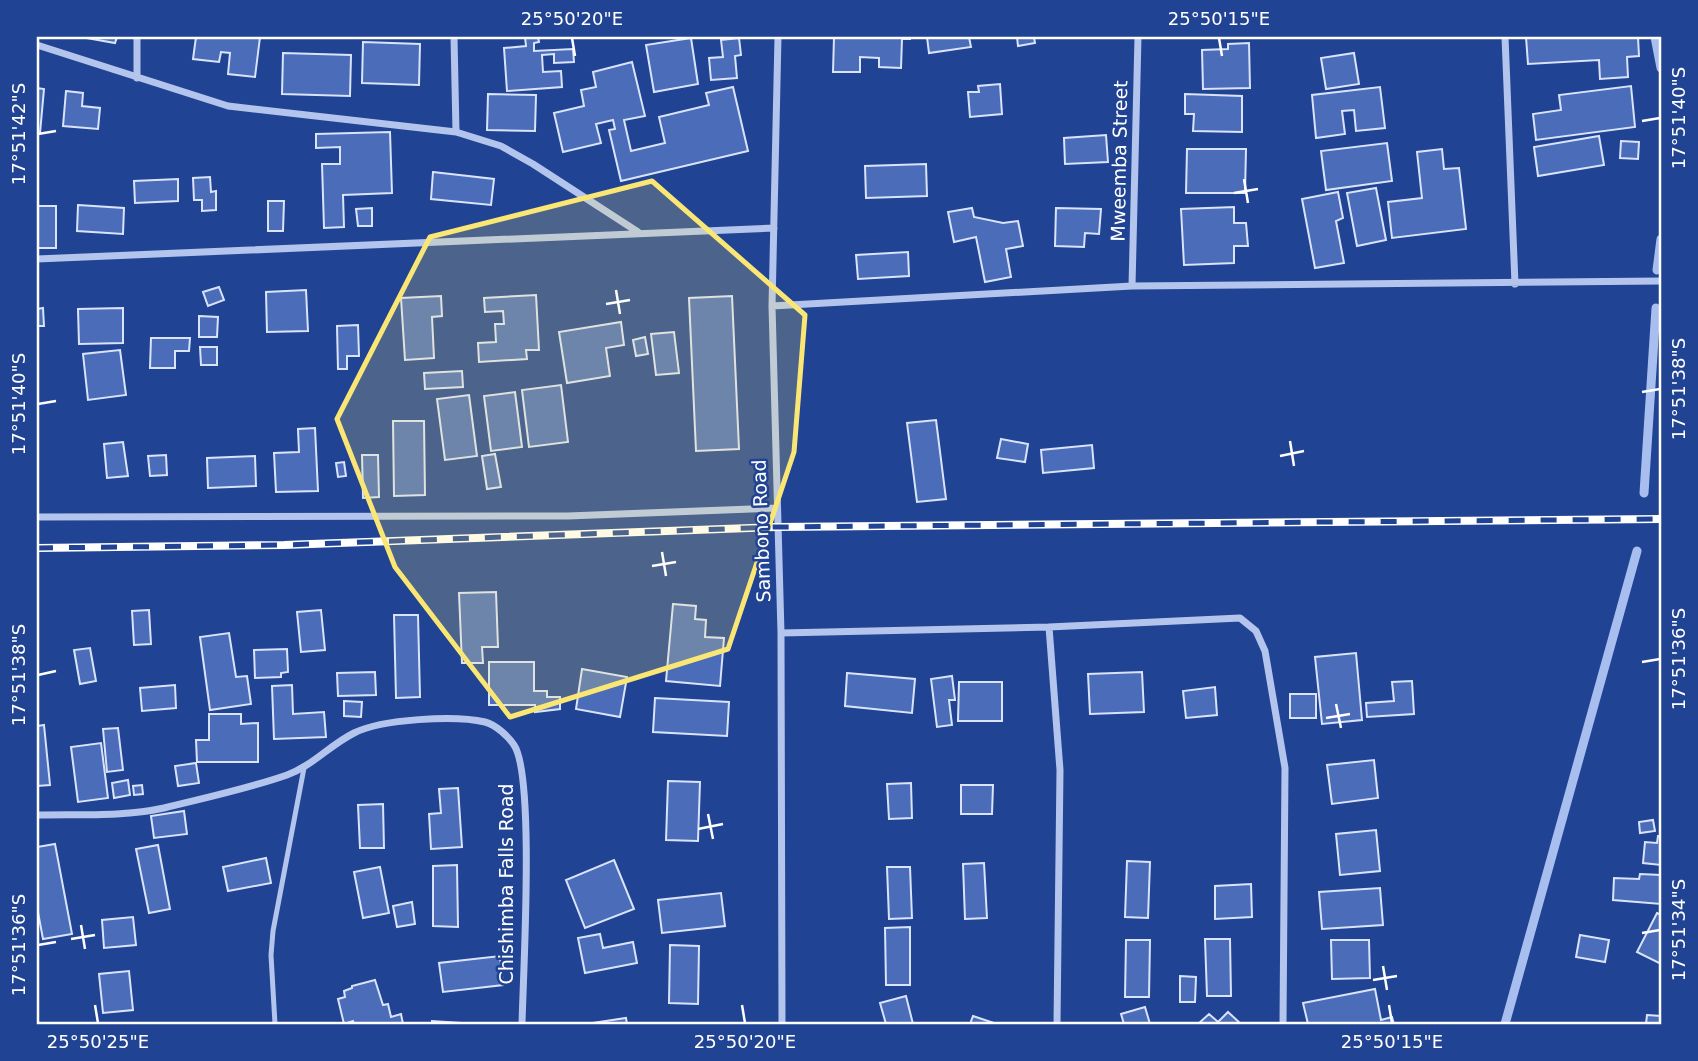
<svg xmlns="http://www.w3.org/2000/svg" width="1698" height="1061" font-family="'DejaVu Sans',sans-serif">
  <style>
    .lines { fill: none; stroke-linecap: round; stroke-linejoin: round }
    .stream { stroke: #a7beef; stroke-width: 9 }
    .building { fill: #4a6cb9; stroke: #d9e3fa; stroke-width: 2 }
    .lane { stroke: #b3c5ed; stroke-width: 5 }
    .street { stroke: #b3c5ed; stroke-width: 7 }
    .rail-casing { stroke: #fff; stroke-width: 8 }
    .rail { stroke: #214393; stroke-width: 5; stroke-dasharray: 16; stroke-linecap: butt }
    .marked { fill: #fae675; fill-opacity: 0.2; stroke: #fae675; stroke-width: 5; stroke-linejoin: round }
    .ticks { fill: none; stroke: #fff; stroke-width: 2.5 }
    .labels { text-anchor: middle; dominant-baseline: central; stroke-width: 5; stroke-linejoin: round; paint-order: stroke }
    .street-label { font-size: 19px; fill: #fff; stroke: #214393 }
    .neatline { fill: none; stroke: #fff; stroke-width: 2.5 }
    .ticks-label { font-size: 18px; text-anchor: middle; fill: #fff }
  </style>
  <rect width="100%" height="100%" fill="#214393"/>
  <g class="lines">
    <!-- stream -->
    <path class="stream" d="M1655,37L1661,68
      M1657,270L1661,239
      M1644,493L1656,308
      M1505,1024L1637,551"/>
  </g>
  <!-- building -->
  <path class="building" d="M81,37H117L115,43Z
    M196,37H260L255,77L228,74L230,53L221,52L219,62L193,59Z
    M525,37H538L539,42L534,43V51L573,49L574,62L554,63V54L542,55L543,72L561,71L562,87L507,91L504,48L526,46Z
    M834,37H910V39H902L901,68L879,67V58L860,57V72H833Z
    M927,37H969L971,47L929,53Z
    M1017,37H1034L1035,43L1018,46Z
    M1526,37H1638L1639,56L1627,57L1628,77L1600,79L1599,60L1528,64Z
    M691,38L698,84L654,92L646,45Z
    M739,38L741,55L735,56L737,78L711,80L709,58L723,57L721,40Z
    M363,42L420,44L419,85L362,83Z
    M1249,43L1250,88L1203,89L1202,50L1228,49V44Z
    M283,53L351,55L350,96L282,94Z
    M1354,53L1359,84L1326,89L1321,58Z
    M632,62L645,116L624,120L631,151L665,143L659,117L709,105L706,93L733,87L748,151L621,181L609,130L615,129L613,120L596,124L601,143L563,152L554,113L584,106L581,90L596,87L593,72Z
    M1000,84L1002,114L970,117L968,92H979L978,86Z
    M1631,86L1635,127L1536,140L1533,114L1561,110L1559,95Z
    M1380,87L1385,128L1356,131L1354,110L1342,111L1345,134L1316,138L1312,95Z
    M37,88L44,89L40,133H37Z
    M66,91L83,93L82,106L100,108L98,129L63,126Z
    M488,94L536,95L535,131L487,130Z
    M1185,94L1242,96V132L1193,131L1194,114H1185Z
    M390,132L392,193L343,195L344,227L324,228L322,164H340V147L316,148V134Z
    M1106,135L1108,162L1065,164L1064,138Z
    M1599,136L1604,165L1538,176L1534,147Z
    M1621,141L1639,142L1638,159L1620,158Z
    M1387,143L1392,181L1326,190L1321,151Z
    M1187,149H1246L1245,193H1186Z
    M1442,149L1444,169L1459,168L1466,229L1392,238L1388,202L1422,198L1417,152Z
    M926,164L927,196L866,198L865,166Z
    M433,172L494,179L491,205L431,199Z
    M210,177L211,192L216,191V210L202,211V200H194L193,178Z
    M178,179V201L135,203L134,181Z
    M1376,188L1386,240L1357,246L1347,193Z
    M1338,192L1343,218L1336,221L1344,263L1315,268L1302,199Z
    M268,201H284L283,231H268Z
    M78,205L124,208L123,234L77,231Z
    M37,206H56V248H37Z
    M1234,207V223H1246L1248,246H1234V263L1184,265L1181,209Z
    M372,208V226H358L356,209Z
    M972,208L974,217L1003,223L1018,221L1023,246L1006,249L1011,277L985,282L976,237L954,242L948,212Z
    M1056,208L1101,209L1099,234L1085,233L1084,247L1055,246Z
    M908,252L909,276L858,279L856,255Z
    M219,287L224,300L208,306L203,292Z
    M306,290L308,331L267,332L266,292Z
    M536,295L539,350H526L527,359L479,362L478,343L496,342L495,324H504L503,311L485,312L484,298Z
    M441,296L442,316L432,317L434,358L405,360L401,298Z
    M732,296L739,449L696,451L689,298Z
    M43,308L44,326H37V309Z
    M123,308V343L79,344L78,309Z
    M199,316L218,317L217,337H199Z
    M621,322L624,345L606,348L610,376L567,383L559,332Z
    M358,325L359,356H347V369H338L337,326Z
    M674,332L679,373L656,375L651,334Z
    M645,337L648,354L636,356L633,340Z
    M151,338H190L189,351H175V368H150Z
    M200,347H217V365H201Z
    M120,350L126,395L88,400L83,354Z
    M462,371L463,387L425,389L424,373Z
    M561,385L568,442L529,447L522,390Z
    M515,392L522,447L491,451L484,396Z
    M469,395L477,456L445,460L437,399Z
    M936,420L946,499L917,502L907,423Z
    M393,421H424L425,495L394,496Z
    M315,428L318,491L276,492L274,453L299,452L298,429Z
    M1001,439L1028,444L1025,462L997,458Z
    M123,442L128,476L107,478L104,444Z
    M1092,445L1094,468L1043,473L1041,450Z
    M495,454L501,487L487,489L482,456Z
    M166,455L167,475L150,476L148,456Z
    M362,455H378L379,497L363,498Z
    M255,456L256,486L208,488L207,458Z
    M344,462L346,476L338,477L336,463Z
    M496,592L498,647H482L483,663H462L459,593Z
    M673,604L696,606L695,619L706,620L705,637L724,638L720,686L666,681Z
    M149,610L151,644L134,645L132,611Z
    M321,610L325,650L301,652L297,612Z
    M394,615H418L420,697L396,698Z
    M229,633L236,677L247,676L251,704L210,710L200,637Z
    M90,648L96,681L80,684L74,650Z
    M287,649L288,672L281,673V677L255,678L254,650Z
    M1356,653L1362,720L1322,724L1315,657Z
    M489,662H534V691H547V697H560V709L535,712V705H489Z
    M582,669L627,677L620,717L576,709Z
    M375,672L376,695L338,696L337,673Z
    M1142,672L1144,712L1090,714L1088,674Z
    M847,673L915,679L912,713L845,706Z
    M952,676L955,700H949L952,725L937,727L931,679Z
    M1412,681L1414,714L1367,717L1366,703L1394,701L1392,682Z
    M959,682H1002V721H958Z
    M175,685L176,708L142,711L140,688Z
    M292,685L293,714L324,712L326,737L274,739L272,686Z
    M1215,687L1217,715L1186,718L1183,691Z
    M1290,694H1316V718H1290Z
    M655,698L729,702L727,736L653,732Z
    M344,701L362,702L361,717L344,716Z
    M209,714H241V724L258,723V762H197L196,740H209Z
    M44,725L50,785L37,786V726Z
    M118,728L123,770L107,772L103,729Z
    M101,743L108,798L78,802L71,747Z
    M1374,760L1378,798L1332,804L1327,765Z
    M196,763L199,783L178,786L175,766Z
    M128,780L130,795L114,798L112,783Z
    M668,781L700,782L698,841L666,840Z
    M911,783L912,818L889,819L887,784Z
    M142,785L143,794L134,795L133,786Z
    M961,785H993L992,814H961Z
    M458,788L462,847L431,849L429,814L441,813L439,789Z
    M383,804L384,848H360L358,805Z
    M184,811L187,834L154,838L151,816Z
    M1653,820L1655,831L1640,833L1639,822Z
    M1376,830L1380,871L1340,875L1336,834Z
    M1658,836H1661V865L1643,863L1645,842L1657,843Z
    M55,844L72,934L43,939L37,907V847Z
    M158,845L170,909L149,913L136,849Z
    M266,858L271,883L228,891L223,867Z
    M614,860L634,909L585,928L566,880Z
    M1127,861L1150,862L1148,918L1125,917Z
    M984,863L987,918L965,919L963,864Z
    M457,865L458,927L433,926V866Z
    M380,867L389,913L363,918L354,872Z
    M887,867H910L912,918L889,919Z
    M1640,874L1661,875V904L1613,900L1614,878L1639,879Z
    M1251,884L1252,917L1215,919V886Z
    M1380,888L1383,925L1322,929L1319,892Z
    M721,893L725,926L662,933L658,900Z
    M412,902L415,924L397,927L393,906Z
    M1657,913L1661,915V964L1637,952Z
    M133,917L136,945L104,948L102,920Z
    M910,927V985H886L885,928Z
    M600,934L603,948L633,942L637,963L585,973L578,938Z
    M1580,935L1609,940L1605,962L1576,957Z
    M1205,939H1230L1231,996H1207Z
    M1126,940H1150L1149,997H1125Z
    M1331,940H1369L1370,978L1332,979Z
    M670,945L699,946L698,1004L669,1003Z
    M500,956L503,985L443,992L439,963Z
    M129,971L133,1010L103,1013L99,974Z
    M1180,976L1196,977L1195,1002H1180Z
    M375,980L383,1005L388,1004L391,1017L401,1014L403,1024H354L353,1021L344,1024L338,999L345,997L344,991L352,988V986Z
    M1375,989L1381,1020L1392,1017L1394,1024H1308L1303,1003Z
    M906,996L913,1024H886L880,1003Z
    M1145,1007L1150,1024H1124L1121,1014Z
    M1228,1012L1241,1024H1198L1209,1014L1218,1022Z
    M1647,1015L1661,1016V1024H1646Z
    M973,1016L994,1023V1024H970Z
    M626,1018L627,1024H586Z
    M432,1021L463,1023L462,1024H432Z"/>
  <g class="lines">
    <!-- lane -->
    <path class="lane" d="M275,1024L271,955L273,931L304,768"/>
    <!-- street -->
    <path class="street" d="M454,37L456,132
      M778,37L772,306L781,633L782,1024
      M1505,37L1515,284
      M37,45L228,106L456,132L501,146L533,164L638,232
      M137,78V37
      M37,259L774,228
      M1132,286L1138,37
      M772,306L1132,286L1661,281
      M37,517L568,516L775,508
      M1049,627L1060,770L1057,1024
      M781,633L1049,627L1240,618L1256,631L1265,651L1285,768L1283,1024
      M37,815C78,814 123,817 164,808C204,798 247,789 287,775C312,766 330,745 354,733C382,719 455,715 485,722C496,725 508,736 514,745C535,776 523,976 522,1024"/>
    <defs>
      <path id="rail" d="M37,548L284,545L776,527L1661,519"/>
    </defs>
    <!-- rail casing -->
    <use href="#rail" class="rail-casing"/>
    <!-- rail -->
    <use href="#rail" class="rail"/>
  </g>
  <!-- marked area -->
  <path class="marked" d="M652,181L805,315L794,452L728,649L510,717L395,567L337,419L430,237Z"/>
  <!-- ticks -->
  <path class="ticks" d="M572,38L575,56M1219,38L1222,56M1642,121L1660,118M38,134L56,131M1244,179L1248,203M1234,193L1258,189M616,290L620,314M606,304L630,300M1642,392L1660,389M38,404L56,401M1290,441L1294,466M1280,456L1304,451M662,552L666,576M652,566L676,562M1642,662L1660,659M38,675L56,671M1336,704L1341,728M1326,718L1350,714M708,814L713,839M698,829L723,824M81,925L85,949M1642,933L1660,930M71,939L95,935M38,945L56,942M1383,966L1387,990M1373,980L1397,976M95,1005L98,1023M742,1005L745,1023M1389,1005L1392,1023"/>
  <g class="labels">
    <!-- street labels -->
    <g class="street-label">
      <text transform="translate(1119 161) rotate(-89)">Mweemba Street</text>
      <text transform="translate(761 531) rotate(-92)">Sambono Road</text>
      <text transform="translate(506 884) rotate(-90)">Chishimba Falls Road</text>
    </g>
  </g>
  <!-- border -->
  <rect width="1698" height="1061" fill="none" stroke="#214393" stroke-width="77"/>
  <rect x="38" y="38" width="1622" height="985" class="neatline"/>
  <g class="ticks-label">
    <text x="572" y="25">25°50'20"E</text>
    <text x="1219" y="25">25°50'15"E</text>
    <text transform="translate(1679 118) rotate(-90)" y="6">17°51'40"S</text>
    <text transform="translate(19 134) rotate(-90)" y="6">17°51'42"S</text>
    <text transform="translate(1679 389) rotate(-90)" y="6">17°51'38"S</text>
    <text transform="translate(19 404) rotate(-90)" y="6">17°51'40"S</text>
    <text transform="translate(1679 659) rotate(-90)" y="6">17°51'36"S</text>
    <text transform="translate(19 675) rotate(-90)" y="6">17°51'38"S</text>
    <text transform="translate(1679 930) rotate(-90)" y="6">17°51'34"S</text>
    <text transform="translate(19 945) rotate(-90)" y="6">17°51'36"S</text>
    <text x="98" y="1048">25°50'25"E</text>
    <text x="745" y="1048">25°50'20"E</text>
    <text x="1392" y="1048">25°50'15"E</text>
  </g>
</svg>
